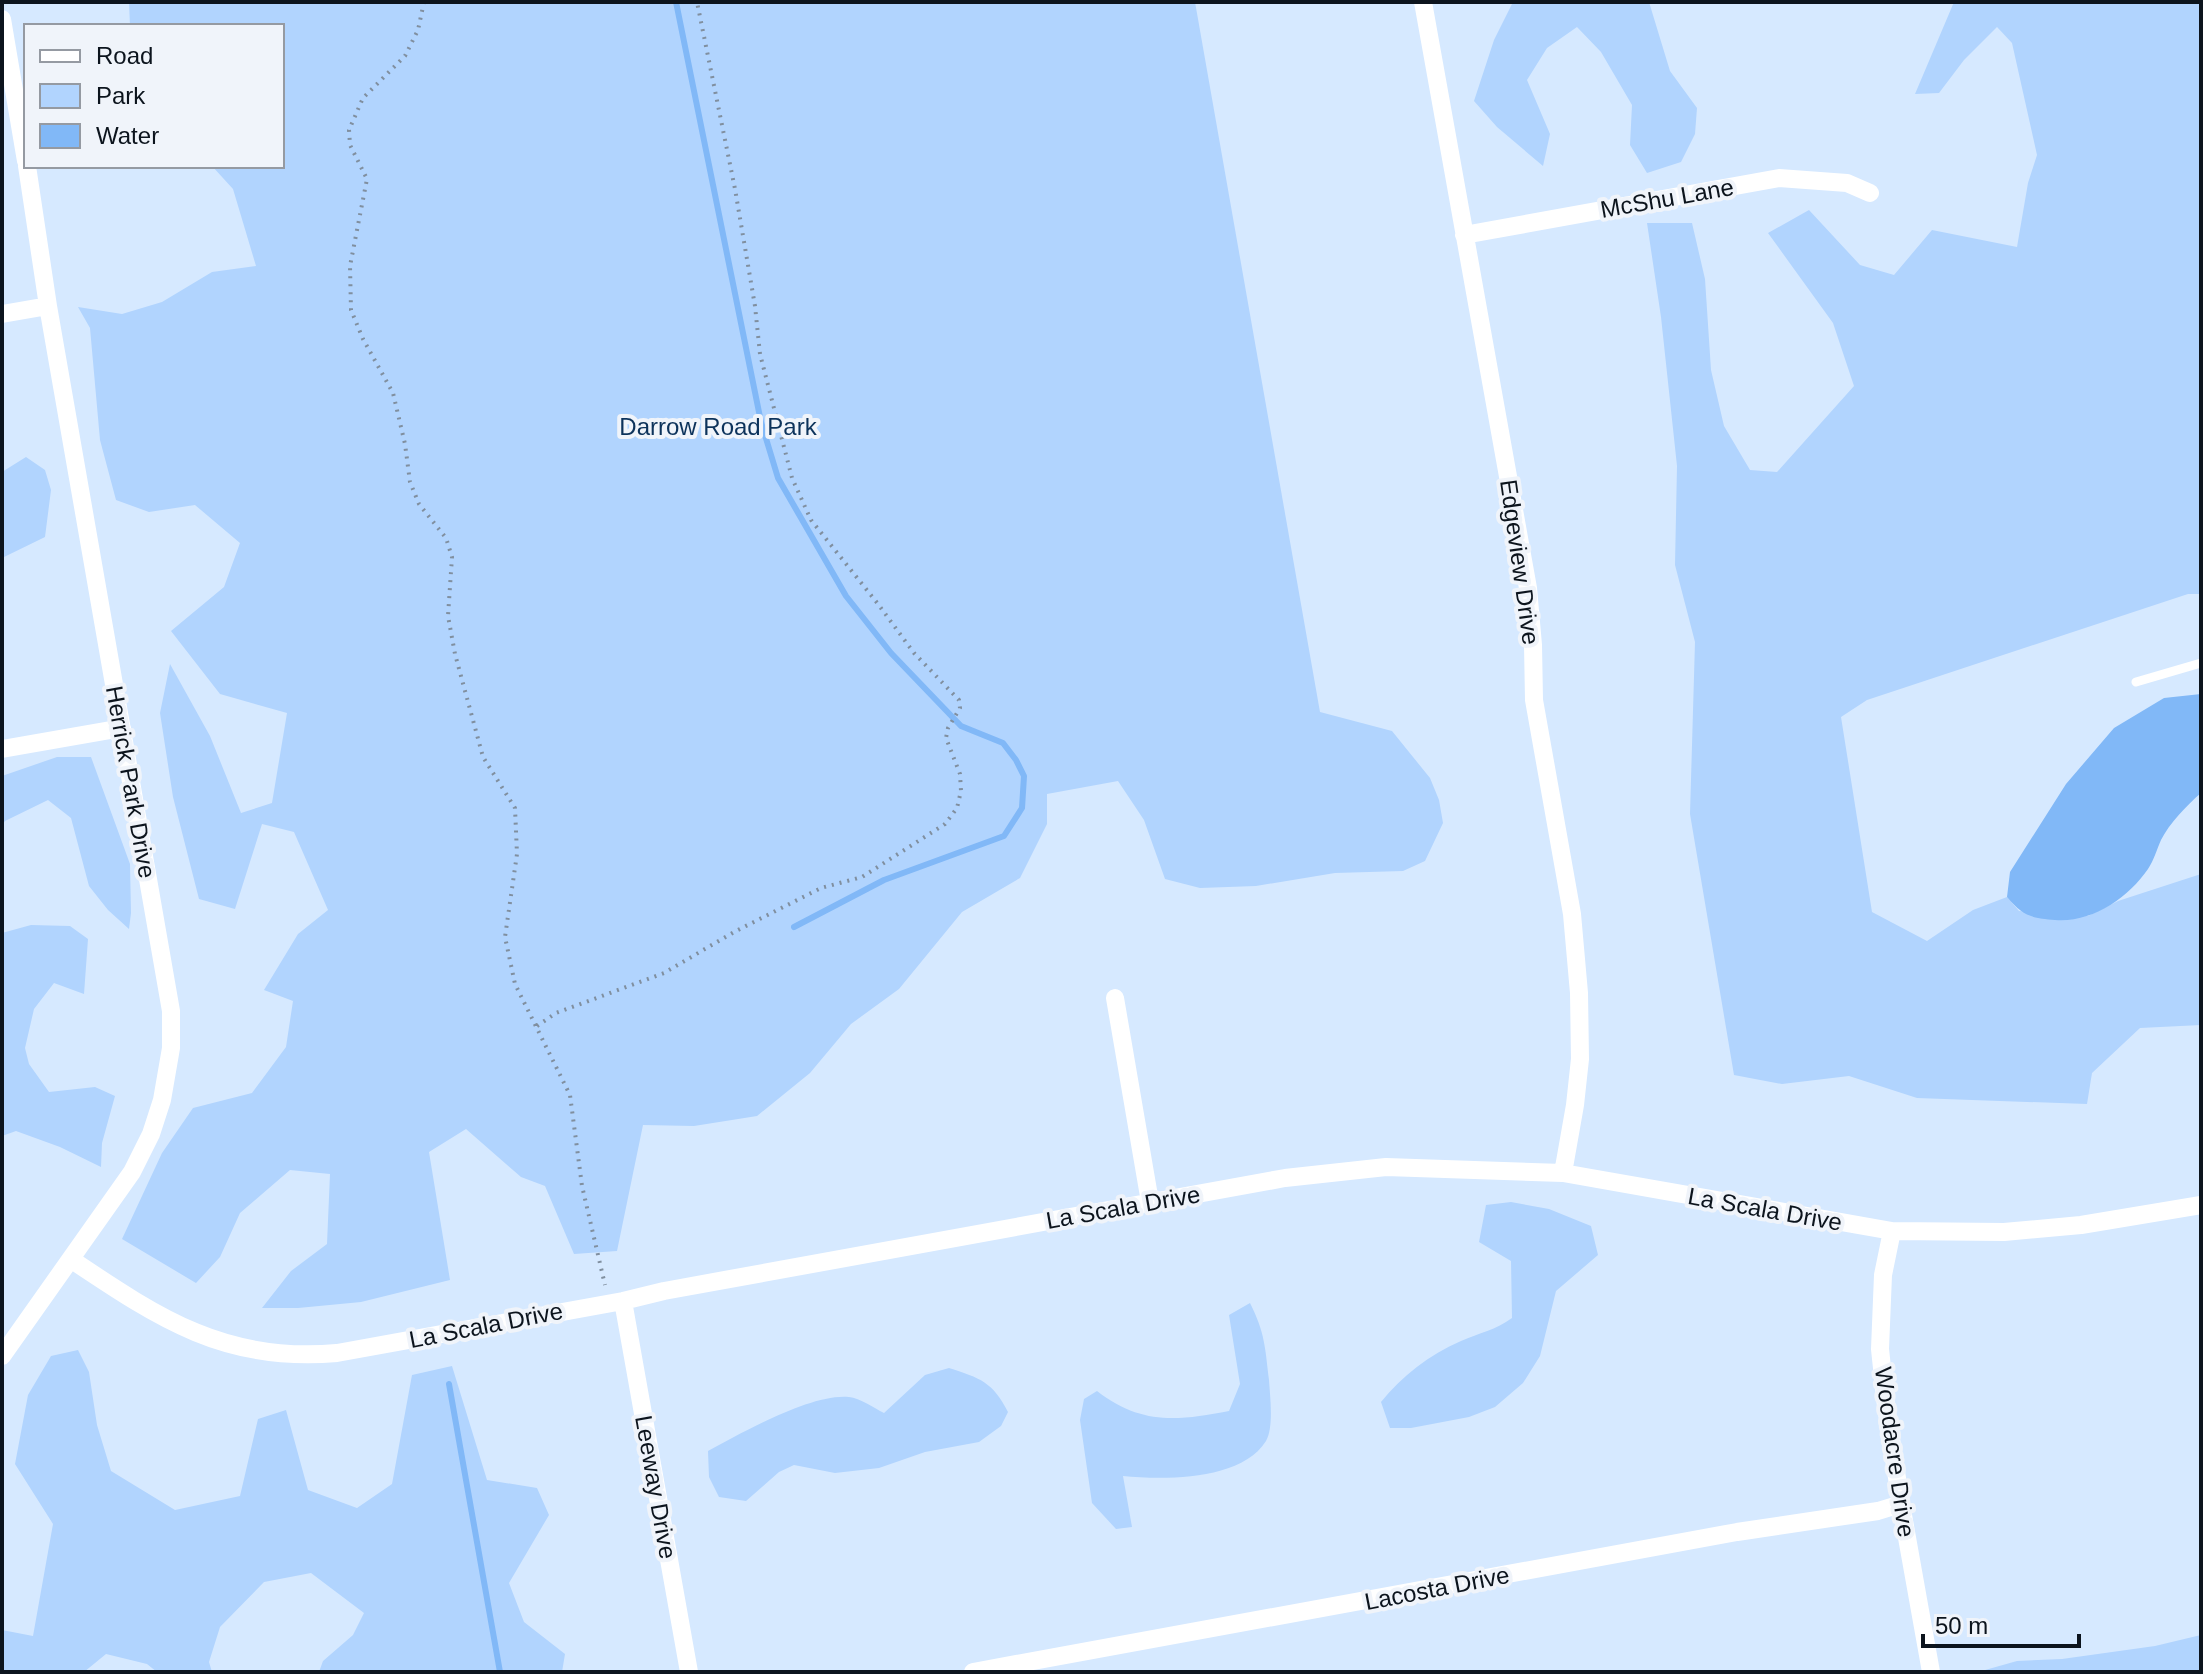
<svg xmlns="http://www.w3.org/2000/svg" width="2203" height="1674" font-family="Arial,sans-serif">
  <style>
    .green { fill: #b1d4fe }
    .water { fill: #81b8f7 }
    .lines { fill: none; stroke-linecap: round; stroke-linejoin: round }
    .stream { stroke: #81b8f7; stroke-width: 6 }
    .path { stroke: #808f9f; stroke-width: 4; stroke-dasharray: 2 6; stroke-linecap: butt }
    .service { stroke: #fff; stroke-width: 9 }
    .minor { stroke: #fff; stroke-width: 18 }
    .labels { text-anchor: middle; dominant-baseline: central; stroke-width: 8; stroke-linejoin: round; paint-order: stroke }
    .street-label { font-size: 24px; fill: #0c141d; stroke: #f0f4fa }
    .park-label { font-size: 24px; fill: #0d335b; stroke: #f0f4fa }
  </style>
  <rect width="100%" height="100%" fill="#d6e9ff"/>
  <!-- green -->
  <path class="green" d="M129,2H1195L1320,712L1392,731L1430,778L1439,800L1443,823L1425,861L1403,871L1335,873L1256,886L1200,888L1165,879L1144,820L1118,781L1047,794V824L1020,878L962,912L899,989L851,1024L810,1073L757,1116L694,1126L643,1125L617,1251L574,1254L545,1186L521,1177L466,1129L429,1152L450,1280L361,1302L298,1308H262L291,1271L327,1244L330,1174L290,1170L240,1213L220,1257L196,1283L122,1239L162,1153L193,1108L252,1093L286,1047L293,1001L264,990L298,934L328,910L294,832L262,824L235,909L199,899L173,797L160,713L170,664L210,736L241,813L272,803L287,713L220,694L171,631L224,587L240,543L195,505L149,512L116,500L100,440L90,328L78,307L122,314L162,302L212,272L256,266L233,189L212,166H282V26H130Z
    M1513,2H1649L1670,71L1697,108L1695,134L1681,162L1647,173L1630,145L1632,105L1601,52L1577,27L1547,48L1527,80L1550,134L1543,166L1497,127L1474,101L1494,40Z
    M1954,2H2201V594H2188L1867,700L1841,717L1872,912L1927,941L1973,910L2007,897L2019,911L2088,916L2118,901L2201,874V1025L2140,1028L2092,1073L2087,1104L1917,1098L1849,1076L1782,1084L1734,1075L1690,814L1695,642L1675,565L1677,466L1661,317L1647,223H1692L1705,279L1711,370L1724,426L1750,470L1777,472L1854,386L1833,323L1768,233L1809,210L1860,265L1894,275L1932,230L2017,247L2028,183L2037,155L2012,43L1997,27L1964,60L1939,93L1915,94Z
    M26,457L45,470L51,490L45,537L2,558V472Z
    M57,757H91L130,864L131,913L129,929L108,910L89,886L71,818L48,800L5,821L2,825V776Z
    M31,925L70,926L88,939L84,994L54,983L34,1009L25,1048L29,1064L49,1092L95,1087L115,1096L102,1143L101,1167L60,1147L16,1131L2,1136V933Z
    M1511,1202L1549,1209L1591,1226L1598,1255L1556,1291L1540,1356L1523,1383L1495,1407L1469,1417L1411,1428H1390L1381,1402C1402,1376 1429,1355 1461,1341C1479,1333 1496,1330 1512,1318L1511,1261L1479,1242L1486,1205Z
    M1250,1303C1265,1333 1265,1347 1269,1380C1270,1395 1274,1428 1266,1441C1241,1481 1164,1480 1123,1476L1132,1527L1116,1529L1092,1503L1080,1420L1084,1399L1097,1391C1141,1425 1177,1421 1229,1411L1240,1384L1229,1315Z
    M78,1350L89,1372L97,1425L111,1471L175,1510L240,1496L258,1419L286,1410L308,1490L357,1508L392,1484L412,1375L452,1366L487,1480L537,1488L549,1515L509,1583L524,1622L565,1654L562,1672H319L323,1661L353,1635L364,1613L311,1573L264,1582L220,1627L209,1662L212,1672H157L147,1664L106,1654L84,1672H2V1630L33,1636L53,1524L15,1464L28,1395L51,1356Z
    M949,1368C980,1378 993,1382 1008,1412L1001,1426L979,1442L925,1452L879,1468L835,1473L794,1465L779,1472L746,1501L719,1497L709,1477L708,1451C741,1433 812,1393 849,1397C860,1398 874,1408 884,1413L925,1375Z
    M2201,1635V1672H1978L2017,1661L2062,1659L2155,1646Z"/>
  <!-- water -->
  <path class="water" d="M2201,694V793C2187,805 2169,824 2161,840C2157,849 2154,860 2148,869C2128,898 2092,923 2055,920C2031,918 2023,916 2007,897L2010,872L2066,784L2114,728L2164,698Z"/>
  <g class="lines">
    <!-- stream -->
    <path class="stream" d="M676,2L761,422L778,478L846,596L891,653L961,726L1003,743L1016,760L1024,776L1022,808L1004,836L884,880L794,927
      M449,1384L500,1672"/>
    <!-- path -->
    <path class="path" d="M424,2L418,30L405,56L363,98L349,130L350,145L367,179L350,266L351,310L363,339L393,393L405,444L410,482L419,504L446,538L452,557L448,616L455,654L483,757L515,808L517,854L505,937L515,984L570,1095L582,1186L605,1285
      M537,1026L556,1013L664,973L734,932L821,888L862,877L945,824L957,808L961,791L960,774L946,738L948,728L960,708L959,700L914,653L878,604L811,520L792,478L760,354L755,306L735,189L697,2"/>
    <!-- service -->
    <path class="service" d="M2136,682L2201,663"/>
    <!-- minor -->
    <path class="minor" d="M1423,2L1528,588L1533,645L1534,700L1572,914L1579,993L1580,1059L1575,1105L1563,1173
      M2,19L26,161
      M1464,235L1779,178L1847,183L1870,193
      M2,314L48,306
      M2,749L122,728
      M1115,998L1150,1202
      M1892,1231L1883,1275L1880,1349L1886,1406L1901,1504L1931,1672
      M72,1260C160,1319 226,1363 337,1353L623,1301L664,1291L1285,1178L1386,1167L1563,1173L1892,1231L2004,1232L2081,1225L2201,1205
      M623,1301L689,1672
      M2,1356L132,1172L151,1134L162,1100L171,1048V1011L48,306L27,166
      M973,1672L1737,1532L1878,1511L1901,1504"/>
  </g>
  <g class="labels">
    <!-- street labels -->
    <g class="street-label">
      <text transform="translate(1667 198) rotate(-10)">McShu Lane</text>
      <text transform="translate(1520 562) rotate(82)">Edgeview Drive</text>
      <text transform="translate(131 782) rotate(80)">Herrick Park Drive</text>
      <text transform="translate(1123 1207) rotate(-10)">La Scala Drive</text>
      <text transform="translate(1765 1209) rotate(10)">La Scala Drive</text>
      <text transform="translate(486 1325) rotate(-11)">La Scala Drive</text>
      <text transform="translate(1895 1452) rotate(82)">Woodacre Drive</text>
      <text transform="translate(656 1487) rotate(80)">Leeway Drive</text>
      <text transform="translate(1437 1588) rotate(-11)">Lacosta Drive</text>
    </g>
    <!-- park labels -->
    <g class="park-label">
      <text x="718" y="426">Darrow Road Park</text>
    </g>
  </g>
  <!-- border -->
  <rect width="2203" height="1674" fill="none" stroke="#0c141d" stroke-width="8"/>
  <!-- legend -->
  <rect x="24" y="24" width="260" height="144" fill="#f0f4fa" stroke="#959aa2" stroke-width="2"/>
  <rect x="40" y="50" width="40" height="12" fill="#ffffff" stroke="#959aa2" stroke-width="2"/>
  <text x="96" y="64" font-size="24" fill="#0c141d">Road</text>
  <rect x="40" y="84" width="40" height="24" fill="#b1d4fe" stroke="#959aa2" stroke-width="2"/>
  <text x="96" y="104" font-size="24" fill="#0c141d">Park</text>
  <rect x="40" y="124" width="40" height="24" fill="#81b8f7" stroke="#959aa2" stroke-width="2"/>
  <text x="96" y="144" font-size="24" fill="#0c141d">Water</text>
  <!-- scale -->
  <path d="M1923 1634v12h156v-12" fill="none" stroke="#0c141d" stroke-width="4"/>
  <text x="1935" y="1634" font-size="24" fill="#0c141d" stroke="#f0f4fa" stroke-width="6" paint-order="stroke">50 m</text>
</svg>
